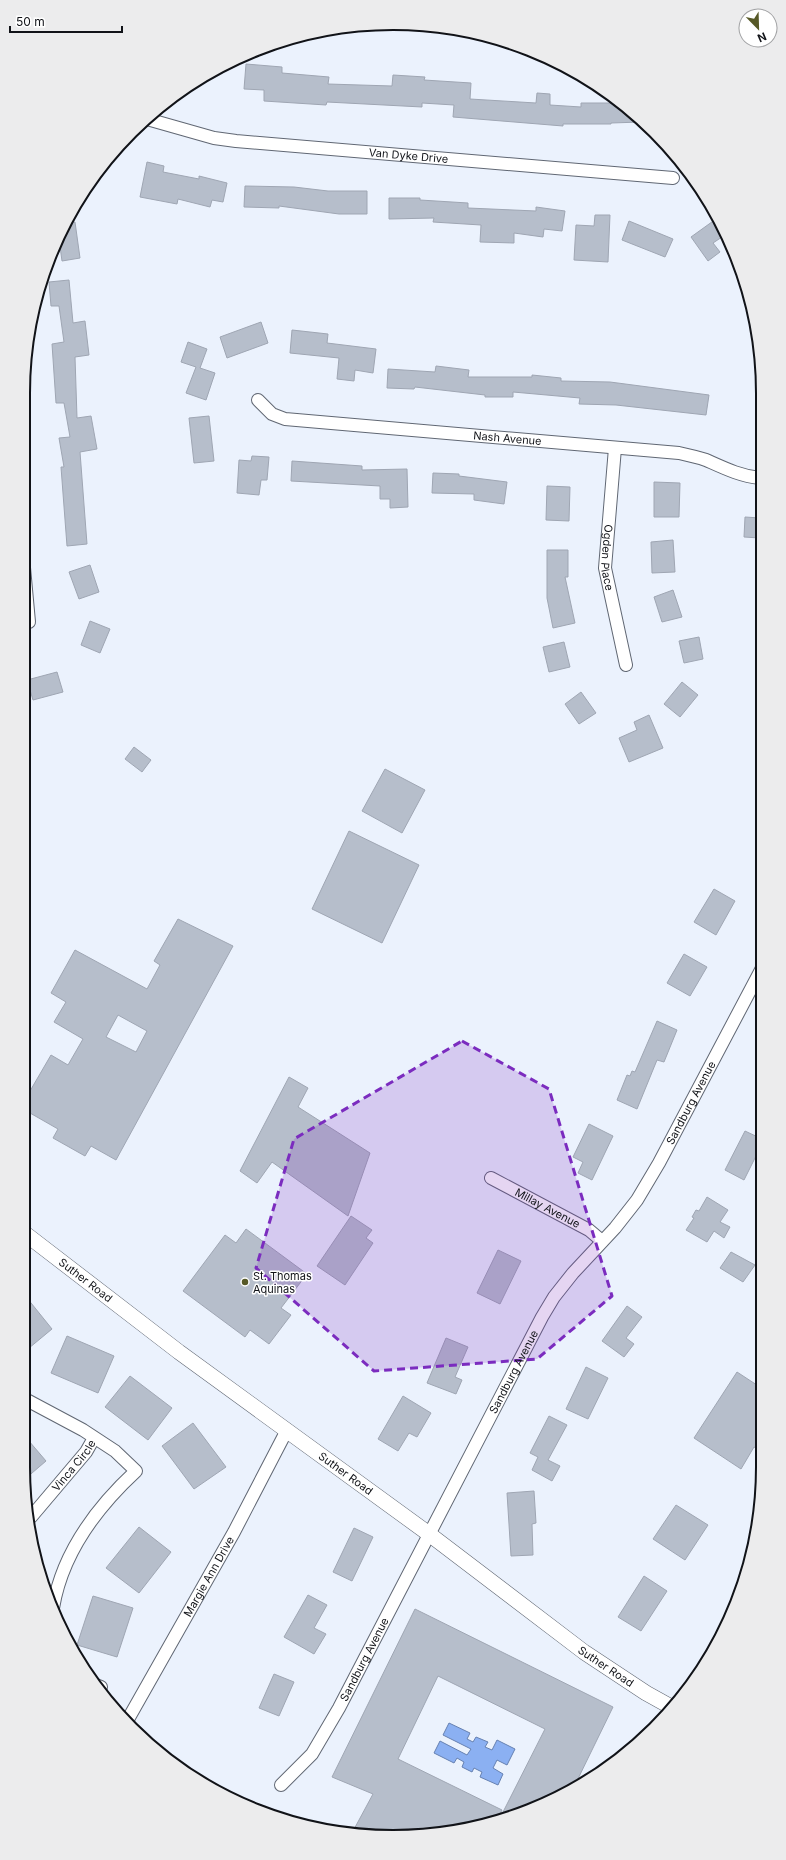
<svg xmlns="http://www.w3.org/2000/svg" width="786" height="1860" font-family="Inter,sans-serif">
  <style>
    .water { fill: #8bb0f2; stroke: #6681b1 }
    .building { fill: #b6becb; stroke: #9fa6b3; fill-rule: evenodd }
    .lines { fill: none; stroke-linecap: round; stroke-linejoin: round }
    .minor-casing { stroke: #606773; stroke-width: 14 }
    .tertiary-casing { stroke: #606773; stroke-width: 16 }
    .minor { stroke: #fff; stroke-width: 12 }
    .tertiary { stroke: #fff; stroke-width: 15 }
    .marked { fill: #7b2cbf; fill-opacity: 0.2; stroke: #7b2cbf; stroke-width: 3; stroke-dasharray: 8 5; stroke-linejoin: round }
    .poi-dot { fill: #575927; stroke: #fff; stroke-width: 1.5 }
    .labels { text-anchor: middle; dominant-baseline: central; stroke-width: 3; stroke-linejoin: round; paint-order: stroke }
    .street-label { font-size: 11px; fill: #111318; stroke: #fff }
    .poi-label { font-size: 11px; fill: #111318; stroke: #fff; text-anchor: start }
    .rim { fill: none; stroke: #111318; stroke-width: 2 }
  </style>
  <rect width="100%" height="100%" fill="#ebf2fd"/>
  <!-- water -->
  <path class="water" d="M449,1723L470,1733L467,1739L473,1742L476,1737L488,1742L485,1747L492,1750L497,1740L515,1749L507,1765L497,1760L493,1768L503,1774L498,1785L480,1777L482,1772L474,1768L472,1772L462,1767L464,1762L457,1758L454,1763L434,1753L440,1741L467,1755L471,1749L443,1735Z"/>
  <!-- building -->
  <path class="building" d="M246,64L282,67V73L329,77L328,84L392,86L393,75L425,77L424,80L471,83L470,99L536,103L537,93L550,94V105L581,107V103H622L641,122L611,123V124H563V126L453,117L454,105L422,103V107L327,102L326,105L264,101V90L244,89Z
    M147,162L164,166L163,172L199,179V176L227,183L223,202L212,200L210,207L178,199L177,204L140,197Z
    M245,186L294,187L328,191H367V214H339L279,206V208L244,207Z
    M389,198H420V200L468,203V208L536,211V207L565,211L562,231L544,229L543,237L514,233V243L480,242L481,225L433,222L434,218L389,219Z
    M595,215H610L608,262L574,260L576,225L594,226Z
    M716,219L725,235L713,243L720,252L708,261L691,237Z
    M629,221L673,239L665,257L622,240Z
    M75,222L80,258L62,261L59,239L66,223Z
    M69,280L73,323L85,321L89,355L75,357L77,418L91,416L97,449L80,452L87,544L67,546L61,467H64L59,438L70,437L64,403H56L52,344L64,342L59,306H51L49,282Z
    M261,322L268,343L227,358L220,337Z
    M292,330L328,334L327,343L376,349L373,373L355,370L354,381L337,379L339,358L290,353Z
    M188,342L207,349L200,368L215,373L206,400L186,393L196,367L181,362Z
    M436,366L469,370L468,377H532V375L561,378V381L610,382L709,395L706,415L616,405L579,404L580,398L513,392V397H485V395L415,387L414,389L387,388L388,369L435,372Z
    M209,416L214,461L194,463L189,418Z
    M252,456L269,457L267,480H261L259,495L237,493L239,460L251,461Z
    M292,461L362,466V470L407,469L408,507L390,508V499H380V486L291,481Z
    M433,473L459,474V476L507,482L504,504L474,500V494L432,493Z
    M654,482L680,483L679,517H654Z
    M547,486L570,487L569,521L546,520Z
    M745,517L760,518V538L744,537Z
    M673,540L675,572L652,573L651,542Z
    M547,550H568V577H565L575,623L553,628L547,598Z
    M90,565L99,592L79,599L69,572Z
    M673,590L682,617L662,622L654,597Z
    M90,621L110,629L100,653L81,645Z
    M699,637L703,659L684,663L679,641Z
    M564,642L570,667L549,672L543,647Z
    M57,672L63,692L33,700L27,680Z
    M682,682L698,695L680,717L664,704Z
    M581,692L596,713L579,724L565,704Z
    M649,715L663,748L629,762L619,738L637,730L634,722Z
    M134,747L151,760L142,772L125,759Z
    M385,769L425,790L402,833L362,811Z
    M349,831L419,865L382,943L312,909Z
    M714,889L735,901L716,935L694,922Z
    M178,919L233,946L116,1160L91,1146L85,1156L53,1138L58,1129L23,1109V1103L51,1055L68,1065L83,1039L54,1022L66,1002L51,993L75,950L147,989L160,965L154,961ZM118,1015L147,1031L136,1052L106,1037Z
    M684,954L707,967L690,996L667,983Z
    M657,1021L677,1030L664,1062L657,1060L637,1109L617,1100L627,1075L630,1076L632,1071L635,1072Z
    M289,1077L308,1088L298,1107L370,1153L348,1216L272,1162L257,1183L240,1171Z
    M589,1124L613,1136L592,1180L578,1173L583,1162L573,1157Z
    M745,1131L762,1139V1144L744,1180L725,1170Z
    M707,1197L728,1210L720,1222L730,1227L724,1238L714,1231L707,1242L686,1230L694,1218L692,1217L696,1210L699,1211Z
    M351,1216L372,1230L366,1238L373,1243L345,1285L317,1266Z
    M246,1229L307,1274L281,1308L291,1315L269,1344L250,1330L245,1337L183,1291L225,1235L236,1243Z
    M498,1250L521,1261L500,1304L477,1293Z
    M731,1252L755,1265L743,1282L720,1268Z
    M23,1293L52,1329L23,1353Z
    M627,1306L642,1317L626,1338L634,1344L624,1357L602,1341Z
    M67,1336L114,1356L98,1393L51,1373Z
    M446,1338L468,1347L455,1377L462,1380L456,1394L427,1383Z
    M586,1367L608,1378L588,1419L566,1409Z
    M737,1372L763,1389V1452L754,1447L741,1469L694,1438Z
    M130,1376L172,1408L148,1440L105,1407Z
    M403,1396L431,1413L417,1437L409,1433L398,1451L378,1439Z
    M549,1416L567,1425L548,1460L560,1466L552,1481L532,1470L538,1457L530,1453Z
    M193,1423L226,1467L194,1489L162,1446Z
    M23,1434L46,1461L25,1479L23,1467Z
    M534,1491L536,1523L532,1524L533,1555L511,1556L507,1493Z
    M676,1505L708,1525L685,1560L653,1539Z
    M139,1527L171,1552L139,1593L106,1568Z
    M354,1528L373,1537L352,1581L333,1572Z
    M644,1576L667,1591L641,1631L618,1617Z
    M308,1595L327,1605L314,1628L326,1634L314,1654L284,1637Z
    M93,1596L133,1608L117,1657L77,1645Z
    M415,1609L613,1707L573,1789L501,1816L545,1729L438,1676L398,1759L502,1810L498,1818L465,1830L393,1837L352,1833L373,1794L332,1777Z
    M274,1674L294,1682L279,1716L259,1708Z"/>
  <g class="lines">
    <defs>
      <g id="minor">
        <path id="s1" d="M147,119L214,138L236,141L673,178"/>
        <path id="s2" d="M258,400L272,414L285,419L679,453C688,455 697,457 706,460C724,468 740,476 760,478"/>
        <path id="s3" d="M615,448L605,568L626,665"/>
        <path d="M23,557L29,622"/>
        <path id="s4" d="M491,1178L589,1230L602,1241"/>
        <path d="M23,1398L83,1430L115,1451L136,1471C96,1508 62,1554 53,1608"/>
        <path id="s5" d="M31,1517L86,1452L94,1438"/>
        <path d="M96,1685L101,1687"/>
        <path id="s6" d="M127,1721L234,1532L287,1430"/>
        <path id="s7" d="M281,1785L312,1754L339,1708L542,1317L554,1297L573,1273L615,1228L637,1200L659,1163L762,968"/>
      </g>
      <g id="tertiary">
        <path id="s8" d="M23,1232L179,1352L429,1534L584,1652L646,1693L673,1708"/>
      </g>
    </defs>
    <!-- minor casing -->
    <use href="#minor" class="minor-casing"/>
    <!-- tertiary casing -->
    <use href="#tertiary" class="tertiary-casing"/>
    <!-- minor -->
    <use href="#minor" class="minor"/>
    <!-- tertiary -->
    <use href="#tertiary" class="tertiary"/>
  </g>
  <!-- marked area -->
  <path class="marked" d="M462,1041L549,1089L612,1296L537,1359L374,1371L256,1268L294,1139Z"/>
  <!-- markers -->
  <circle class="poi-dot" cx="245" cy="1282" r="4"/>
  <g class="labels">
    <!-- street labels -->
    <g class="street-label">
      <text stroke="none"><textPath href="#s1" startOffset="265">Van Dyke Drive</textPath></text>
      <text stroke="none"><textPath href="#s2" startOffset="257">Nash Avenue</textPath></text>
      <text stroke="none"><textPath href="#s3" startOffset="110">Ogden Place</textPath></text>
      <text stroke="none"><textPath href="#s7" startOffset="800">Sandburg Avenue</textPath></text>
      <text stroke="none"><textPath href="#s4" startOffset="64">Millay Avenue</textPath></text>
      <text stroke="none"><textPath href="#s8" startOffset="79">Suther Road</textPath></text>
      <text stroke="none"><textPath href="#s7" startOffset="476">Sandburg Avenue</textPath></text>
      <text stroke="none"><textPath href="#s5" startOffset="67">Vinca Circle</textPath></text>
      <text stroke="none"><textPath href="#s8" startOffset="403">Suther Road</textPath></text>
      <text stroke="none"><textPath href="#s6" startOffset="166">Margie Ann Drive</textPath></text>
      <text stroke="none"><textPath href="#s7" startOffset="152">Sandburg Avenue</textPath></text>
      <text stroke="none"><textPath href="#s8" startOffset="727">Suther Road</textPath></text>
    </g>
    <!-- poi labels -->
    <g class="poi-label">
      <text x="253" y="1276">St. Thomas<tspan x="253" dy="13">Aquinas</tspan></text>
    </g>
  </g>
  <!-- crop -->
  <path d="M0 0H786V1860H0ZM393 30H393A363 363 0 0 1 756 393V1467A363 363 0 0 1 393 1830H393A363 363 0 0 1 30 1467V393A363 363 0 0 1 393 30Z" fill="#ececed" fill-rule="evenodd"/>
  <path class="rim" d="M393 30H393A363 363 0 0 1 756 393V1467A363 363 0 0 1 393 1830H393A363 363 0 0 1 30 1467V393A363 363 0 0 1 393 30Z"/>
  <!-- north arrow -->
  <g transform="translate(758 28) rotate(157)"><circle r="19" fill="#ffffff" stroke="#a0a1a3"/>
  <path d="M0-3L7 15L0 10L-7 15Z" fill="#575927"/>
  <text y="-6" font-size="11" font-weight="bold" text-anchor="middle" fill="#111318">N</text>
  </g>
  <!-- scale -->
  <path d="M10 26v6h112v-6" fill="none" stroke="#111318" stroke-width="2"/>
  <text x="16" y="26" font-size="12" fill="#111318" stroke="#ffffff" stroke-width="3" paint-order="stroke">50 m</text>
</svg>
